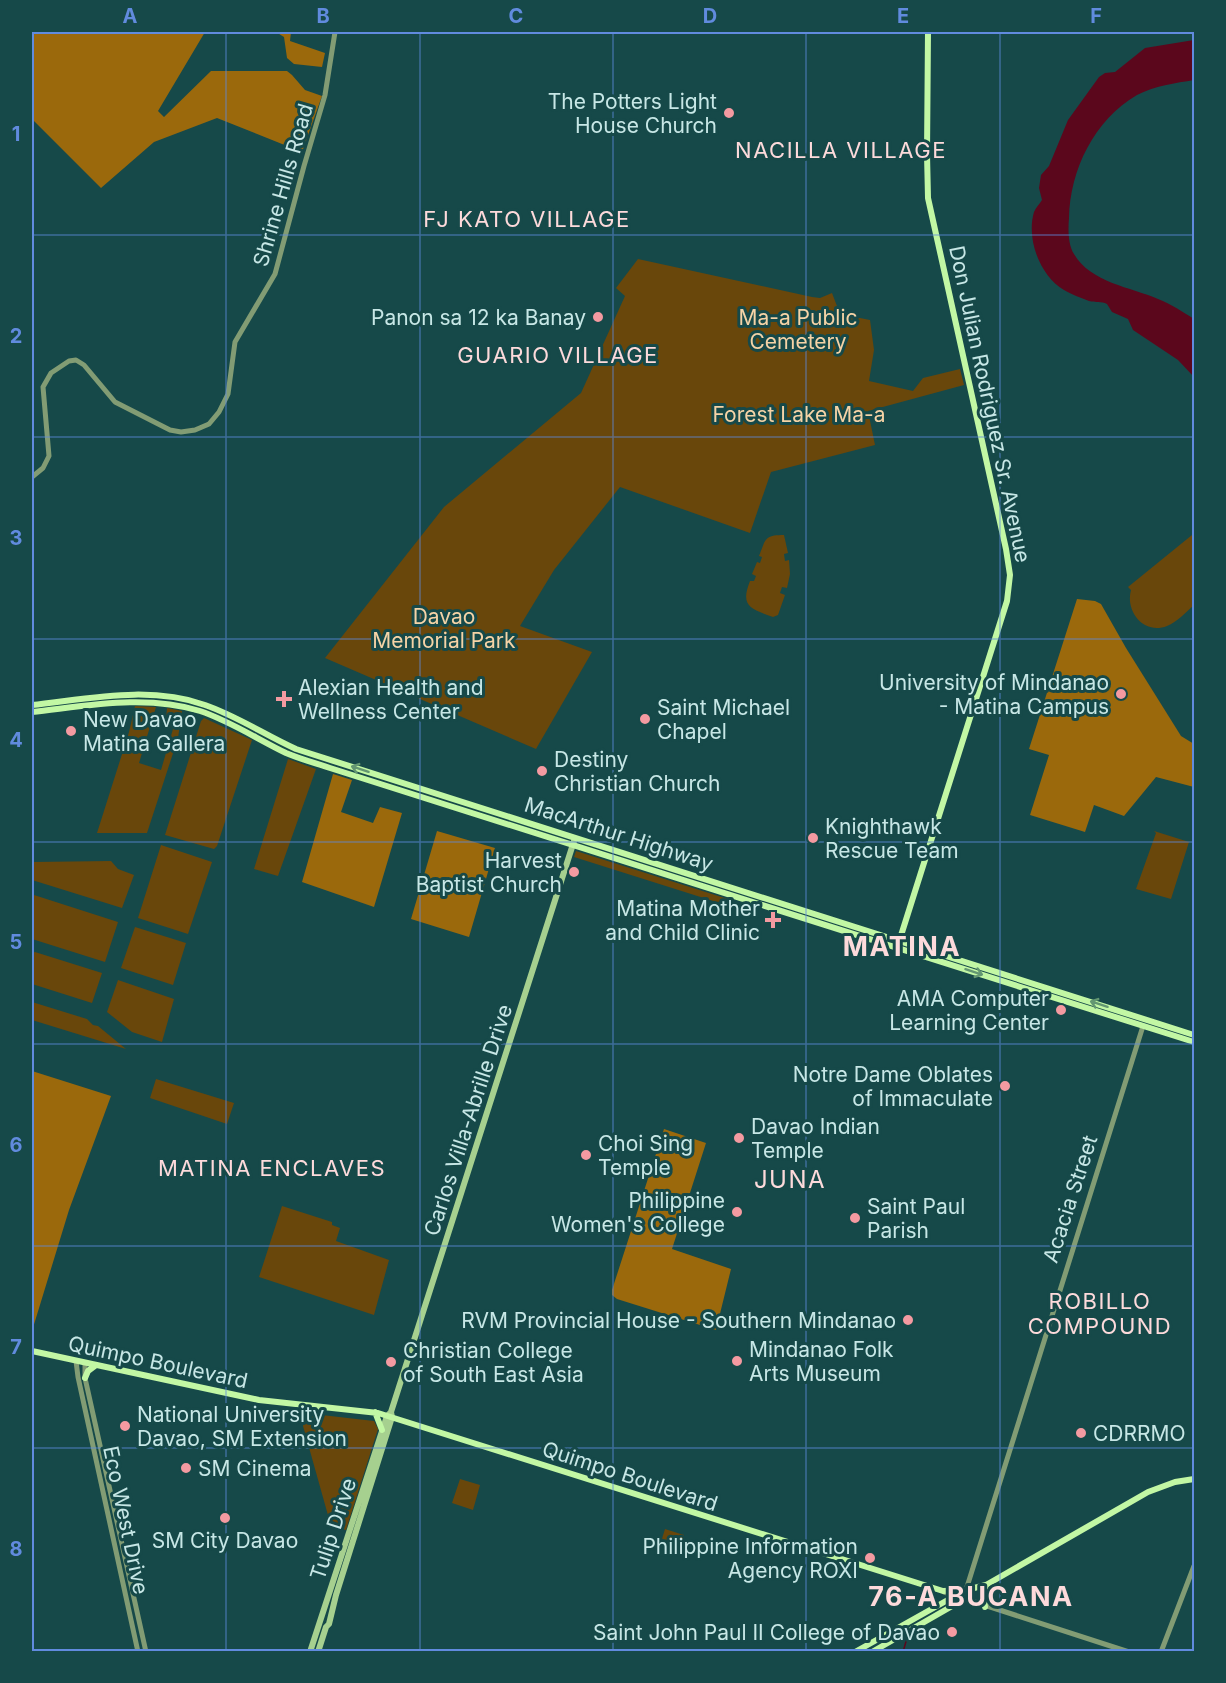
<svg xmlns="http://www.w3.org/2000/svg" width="1226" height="1683" font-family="Inter,sans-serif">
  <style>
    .green { fill: #69470b }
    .forest { fill: #9b690c }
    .water { fill: #5b071c }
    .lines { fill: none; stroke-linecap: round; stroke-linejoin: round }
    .stream { stroke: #5b071c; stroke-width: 1.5 }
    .tertiary { stroke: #829c74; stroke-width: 5 }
    .secondary { stroke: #a6d08f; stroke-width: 6 }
    .primary { stroke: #c2f7a4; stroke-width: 6 }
    .oneway { stroke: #639772 }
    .grid { fill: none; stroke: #618bde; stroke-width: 1.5; stroke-opacity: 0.55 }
    .poi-dot { fill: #f49aa1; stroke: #164949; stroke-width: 2 }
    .labels { text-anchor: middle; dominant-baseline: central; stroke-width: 6; stroke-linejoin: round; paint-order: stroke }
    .poi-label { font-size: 21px; fill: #c7e7e6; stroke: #164949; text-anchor: start }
    .street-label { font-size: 21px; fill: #c7e7e6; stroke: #164949 }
    .park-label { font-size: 21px; fill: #f5d3a6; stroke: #164949 }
    .neighbourhood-label { font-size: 22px; letter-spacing: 1.5px; fill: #fddadb; stroke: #164949 }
    .quarter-label { font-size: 24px; letter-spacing: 1.5px; fill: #fddadb; stroke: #164949 }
    .district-label { font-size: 27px; font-weight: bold; letter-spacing: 1.5px; fill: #fddadb; stroke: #164949 }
    .neatline { fill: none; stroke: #618bde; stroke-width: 2 }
    .grid-label { font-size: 20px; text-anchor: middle; font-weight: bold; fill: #618bde }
  </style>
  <rect width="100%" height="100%" fill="#164949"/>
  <!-- green -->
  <path class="green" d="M638,259L812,297L820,298L832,293L840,314L870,320L874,350L869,381L913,391L923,378L960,369L964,385L868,411L875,445L771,472L750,533L620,487L554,570L520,626L592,652L536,749L325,658L444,507L581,393L625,296L616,288Z
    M784,535L788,553L784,554L785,561L789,560L790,574L787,588L782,587L780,593L785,595L778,615L773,617C750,609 740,606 750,581H754L756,576L752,574L757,562L760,563L762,557L759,556C766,539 764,535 784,535Z
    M1192,535L1194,537V605C1186,612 1177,622 1167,626C1144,635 1125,612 1131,590L1128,587Z
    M135,706L156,707L139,763L161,770L173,729L166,721L167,708L182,711L178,738L147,833H97L129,732Z
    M204,718L252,740L217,846L214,849L165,835L201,721Z
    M288,759L316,769L278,876L254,869Z
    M1154,831L1189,842L1171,899L1136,889L1156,833Z
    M161,845L212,862L188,934L138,918Z
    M576,851L731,900L729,906L574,857Z
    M111,861L118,869L134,875L122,908L32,880V862Z
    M34,895L118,922L105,962L32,939V897Z
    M135,927L186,943L173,985L121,968Z
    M35,952L102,973L92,1003L32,984V953Z
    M118,980L174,999L162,1042L132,1032L107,1012Z
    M32,1002L87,1019L93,1025L98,1026L126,1049L32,1020Z
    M156,1079L234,1103L227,1124L150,1098Z
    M282,1206L332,1222V1225L340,1228L336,1241L389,1260L374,1315L259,1277Z
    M304,1413L374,1421L378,1429L346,1530L331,1526L303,1426Z
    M460,1479L480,1485L473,1510L452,1503Z
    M665,1529L684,1535L678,1554L659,1548Z"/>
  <!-- forest -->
  <path class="forest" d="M32,32H205L158,111L164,117L211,71H287L292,75L305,90L322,96L302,152L217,118L154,142L101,188L32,119Z
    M276,32H291L290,41L325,53L322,67L294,64L287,58L284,37Z
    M1077,599L1095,601L1101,604L1126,648L1181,736L1194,744V787L1156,777L1124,816L1094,805L1085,832L1030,815L1049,755L1029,749Z
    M333,774L352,780L341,812L373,823L380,807L402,813L374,907L302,882Z
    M437,831L495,848L469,937L411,919Z
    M32,1071L111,1096L69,1210L32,1331Z
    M664,1129L706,1143L672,1249L731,1269L716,1330L617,1299L612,1295V1290Z"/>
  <!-- water -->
  <path class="water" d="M1194,40V80C1176,83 1154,86 1137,95C1094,120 1070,170 1069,218C1068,229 1068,245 1074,254C1091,283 1131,287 1158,299C1171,304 1183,312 1194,319V377L1178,360L1133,330L1128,319L1112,312L1107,304C1101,301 1096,303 1089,301C1081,298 1071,294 1064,290C1040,276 1026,239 1034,212C1036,207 1039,205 1042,200L1039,188L1041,175L1049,166L1068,120L1099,77L1105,73L1115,72L1145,48Z"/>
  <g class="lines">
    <!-- stream -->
    <path class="stream" d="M903,1652L907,1638"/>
    <!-- tertiary -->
    <path class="tertiary" d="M32,477L43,468L49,456L43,387L51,373L69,361L76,360L84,365L115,402L170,430L181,432L195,430L209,424L219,412L228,394L235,342L275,274L304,166L325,95L335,32
      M76,1361L78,1377L138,1652
      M85,1363V1378L146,1652
      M966,1590L1143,1026
      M944,1592L1129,1652
      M1161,1652L1194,1566"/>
    <!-- secondary -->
    <path class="secondary" d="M310,1652L387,1416L391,1412
      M318,1652L326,1627L329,1624L336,1595L392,1417L391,1412L574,841"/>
    <!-- primary -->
    <path class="primary" d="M32,705C88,699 149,685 205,705C237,716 265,735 296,749L1194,1035
      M32,712C87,706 145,694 200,711C230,721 257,739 286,753C300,759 315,763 330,768L1194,1042
      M898,945L1007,601L1010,575L1006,549L928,198L927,154L928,32
      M32,1351L259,1400L378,1413L943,1591L966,1590L986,1585L1148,1492L1175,1482L1194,1479
      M85,1378L88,1371L96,1365
      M375,1412L382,1430
      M985,1607L983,1595L986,1585
      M855,1652L962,1592
      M872,1652L954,1605L961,1599L965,1590"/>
  </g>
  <!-- one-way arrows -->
  <defs><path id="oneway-shaft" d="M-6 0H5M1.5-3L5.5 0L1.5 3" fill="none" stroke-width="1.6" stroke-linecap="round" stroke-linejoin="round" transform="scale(1.5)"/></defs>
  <g class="oneway">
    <use href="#oneway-shaft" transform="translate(360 769) rotate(-162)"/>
    <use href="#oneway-shaft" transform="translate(974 972) rotate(18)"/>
    <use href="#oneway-shaft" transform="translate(1099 1004) rotate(-162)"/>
  </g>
  <!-- grid -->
  <path class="grid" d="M226,32V1652M420,32V1652M613,32V1652M806,32V1652M1000,32V1652M32,235H1194M32,437H1194M32,639H1194M32,842H1194M32,1044H1194M32,1246H1194M32,1448H1194"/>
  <!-- markers -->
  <g class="poi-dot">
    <circle cx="729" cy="113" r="6"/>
    <circle cx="598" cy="317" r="6"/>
    <circle cx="1121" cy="694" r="6"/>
    <path d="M281 690h6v6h6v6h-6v6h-6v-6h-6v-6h6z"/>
    <circle cx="645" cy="719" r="6"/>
    <circle cx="71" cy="731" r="6"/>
    <circle cx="542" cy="771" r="6"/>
    <circle cx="813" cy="838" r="6"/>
    <circle cx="574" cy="872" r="6"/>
    <path d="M770 911h6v6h6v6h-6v6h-6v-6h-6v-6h6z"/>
    <circle cx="1061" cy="1010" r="6"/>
    <circle cx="1005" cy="1086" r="6"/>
    <circle cx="739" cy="1138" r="6"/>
    <circle cx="586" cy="1155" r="6"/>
    <circle cx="737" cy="1212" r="6"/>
    <circle cx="855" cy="1218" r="6"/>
    <circle cx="908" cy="1320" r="6"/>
    <circle cx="737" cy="1361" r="6"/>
    <circle cx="391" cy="1362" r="6"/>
    <circle cx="125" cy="1426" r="6"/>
    <circle cx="1081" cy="1433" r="6"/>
    <circle cx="186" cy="1468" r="6"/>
    <circle cx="225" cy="1518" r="6"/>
    <circle cx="870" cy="1558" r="6"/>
    <circle cx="952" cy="1632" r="6"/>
  </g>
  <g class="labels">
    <!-- poi labels -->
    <g class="poi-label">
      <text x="717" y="101" text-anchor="end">The Potters Light<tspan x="717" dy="24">House Church</tspan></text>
      <text x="586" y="317" text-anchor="end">Panon sa 12 ka Banay</text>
      <text x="1109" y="682" text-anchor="end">University of Mindanao<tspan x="1109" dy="24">- Matina Campus</tspan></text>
      <text x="298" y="687">Alexian Health and<tspan x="298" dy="24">Wellness Center</tspan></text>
      <text x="657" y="707">Saint Michael<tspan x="657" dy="24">Chapel</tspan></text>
      <text x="83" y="719">New Davao<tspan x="83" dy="24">Matina Gallera</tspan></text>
      <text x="554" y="759">Destiny<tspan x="554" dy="24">Christian Church</tspan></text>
      <text x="825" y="826">Knighthawk<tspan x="825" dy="24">Rescue Team</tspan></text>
      <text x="562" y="860" text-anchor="end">Harvest<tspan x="562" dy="24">Baptist Church</tspan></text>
      <text x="760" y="908" text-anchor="end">Matina Mother<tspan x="760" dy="24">and Child Clinic</tspan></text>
      <text x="1049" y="998" text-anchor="end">AMA Computer<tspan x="1049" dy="24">Learning Center</tspan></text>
      <text x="993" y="1074" text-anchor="end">Notre Dame Oblates<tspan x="993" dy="24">of Immaculate</tspan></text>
      <text x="751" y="1126">Davao Indian<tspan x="751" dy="24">Temple</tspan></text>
      <text x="598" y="1143">Choi Sing<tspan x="598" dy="24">Temple</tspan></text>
      <text x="725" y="1200" text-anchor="end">Philippine<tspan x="725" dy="24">Women's College</tspan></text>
      <text x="867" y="1206">Saint Paul<tspan x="867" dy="24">Parish</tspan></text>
      <text x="896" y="1320" text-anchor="end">RVM Provincial House - Southern Mindanao</text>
      <text x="749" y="1349">Mindanao Folk<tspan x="749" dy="24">Arts Museum</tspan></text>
      <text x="403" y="1350">Christian College<tspan x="403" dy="24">of South East Asia</tspan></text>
      <text x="137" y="1414">National University<tspan x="137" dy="24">Davao, SM Extension</tspan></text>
      <text x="1093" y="1433">CDRRMO</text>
      <text x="198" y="1468">SM Cinema</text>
      <text x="225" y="1540" text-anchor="middle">SM City Davao</text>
      <text x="858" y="1546" text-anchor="end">Philippine Information<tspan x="858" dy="24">Agency ROXI</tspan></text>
      <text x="940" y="1632" text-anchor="end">Saint John Paul II College of Davao</text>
    </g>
    <!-- street labels -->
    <g class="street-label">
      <text transform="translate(283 185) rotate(-74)">Shrine Hills Road</text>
      <text transform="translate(990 404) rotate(78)">Don Julian Rodriguez Sr. Avenue</text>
      <text transform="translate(619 834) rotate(18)">MacArthur Highway</text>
      <text transform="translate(468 1120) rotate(-72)">Carlos Villa-Abrille Drive</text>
      <text transform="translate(1070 1199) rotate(-72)">Acacia Street</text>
      <text transform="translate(158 1362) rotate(12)">Quimpo Boulevard</text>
      <text transform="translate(630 1476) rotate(18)">Quimpo Boulevard</text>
      <text transform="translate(126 1520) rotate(78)">Eco West Drive</text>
      <text transform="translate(333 1529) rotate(-72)">Tulip Drive</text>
    </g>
    <!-- park labels -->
    <g class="park-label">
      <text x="798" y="317">Ma-a Public<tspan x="798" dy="24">Cemetery</tspan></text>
      <text x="799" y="414">Forest Lake Ma-a</text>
      <text x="444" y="616">Davao<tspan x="444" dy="24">Memorial Park</tspan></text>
    </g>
    <!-- neighbourhood labels -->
    <g class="neighbourhood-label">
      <text x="841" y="150">NACILLA VILLAGE</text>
      <text x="527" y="219">FJ KATO VILLAGE</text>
      <text x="558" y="355">GUARIO VILLAGE</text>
      <text x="272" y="1168">MATINA ENCLAVES</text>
      <text x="1100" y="1301">ROBILLO<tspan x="1100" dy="25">COMPOUND</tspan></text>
    </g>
    <!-- quarter labels -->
    <g class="quarter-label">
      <text x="790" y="1179">JUNA</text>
    </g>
    <!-- district labels -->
    <g class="district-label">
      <text x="902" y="946">MATINA</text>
      <text x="971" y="1596">76-A BUCANA</text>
    </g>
  </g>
  <!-- border -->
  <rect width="1226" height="1683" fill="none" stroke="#164949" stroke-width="66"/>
  <rect x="33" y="33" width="1160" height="1617" class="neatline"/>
  <g class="grid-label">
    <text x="130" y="23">A</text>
    <text x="323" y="23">B</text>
    <text x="516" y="23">C</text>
    <text x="710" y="23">D</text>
    <text x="903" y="23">E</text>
    <text x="1096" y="23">F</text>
    <text x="16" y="141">1</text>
    <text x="16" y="343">2</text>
    <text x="16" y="545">3</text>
    <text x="16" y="747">4</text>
    <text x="16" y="949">5</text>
    <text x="16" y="1152">6</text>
    <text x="16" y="1354">7</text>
    <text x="16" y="1556">8</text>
  </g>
</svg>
